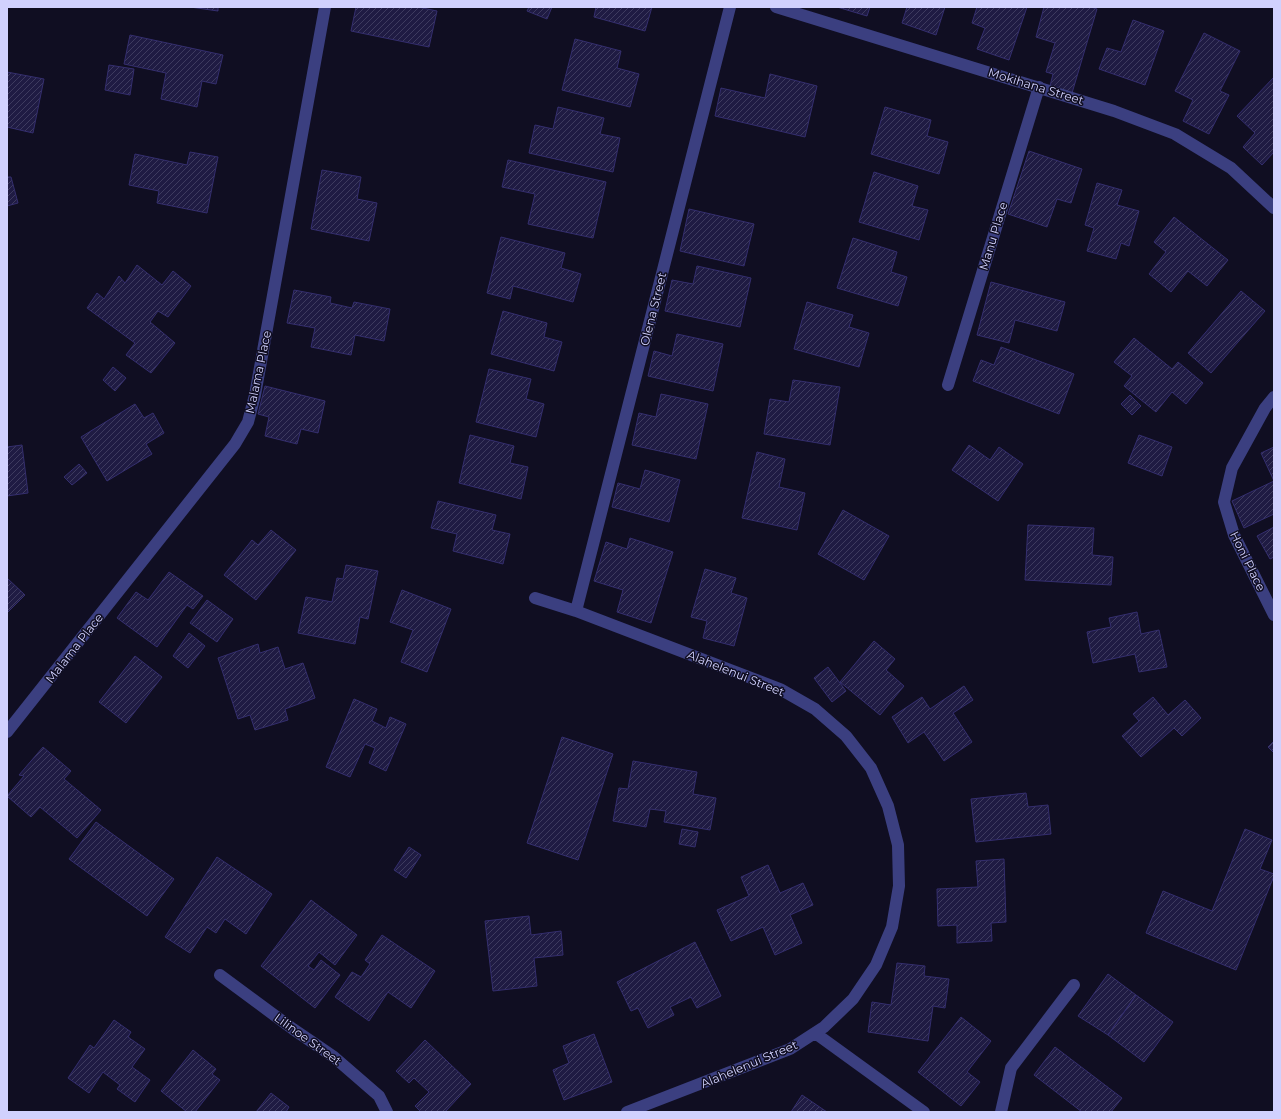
<svg xmlns="http://www.w3.org/2000/svg" width="1281" height="1119" font-family="Montserrat,sans-serif">
  <style>
    .building { fill: url(#building-hatch); stroke: #342e6e }
    .lines { fill: none; stroke-linecap: round; stroke-linejoin: round }
    .minor { stroke: #3b3f80; stroke-width: 12 }
    .labels { text-anchor: middle; dominant-baseline: central; stroke-width: 3; stroke-linejoin: round; paint-order: stroke }
    .street-label { font-size: 12px; fill: #d1d1fe; stroke: #100e22 }
  </style>
  <defs>
    <pattern id="building-hatch" width="6" height="6" patternUnits="userSpaceOnUse"><rect width="6" height="6" fill="#1f1b43"/><path d="M-1 1l2-2M0 6l6-6M5 7l2-2" fill="none" stroke="#3e3b5f"/></pattern>
  </defs>
  <rect width="100%" height="100%" fill="#100e22"/>
  <!-- building -->
  <path class="building" d="M190,7H218V11Z
    M356,7H418L437,11L429,47L351,31Z
    M529,7H552L547,19L527,11Z
    M596,7H652L645,31L594,17Z
    M837,7H870L867,16Z
    M907,7H945L936,35L902,23Z
    M977,7H1027L1009,60L977,49L985,28L972,23Z
    M1044,7H1091L1097,9L1072,93L1050,86L1053,74L1046,72L1055,43L1036,37Z
    M1133,20L1164,31L1145,85L1099,69L1107,48L1121,52Z
    M1204,33L1240,51L1220,91L1229,95L1209,134L1183,121L1193,100L1175,91Z
    M130,35L223,55L216,84L202,81L197,107L161,99L166,73L124,64Z
    M575,39L621,51L617,68L639,74L630,107L562,90Z
    M109,65L134,69L130,95L105,90Z
    M7,72L44,79L33,133L7,127Z
    M770,74L817,86L805,137L715,116L721,88L765,98Z
    M1274,77V152L1262,165L1243,147L1255,133L1237,116Z
    M558,107L604,118L600,134L620,138L613,172L529,153L535,125L553,129Z
    M885,107L931,120L927,136L948,142L939,174L871,154Z
    M1029,151L1082,169L1071,203L1057,199L1047,227L1008,214Z
    M190,152L218,157L207,213L157,203L159,191L129,185L135,154L187,165Z
    M508,160L606,182L593,238L528,224L535,194L502,187Z
    M322,170L361,177L357,199L377,203L369,241L311,229Z
    M874,172L918,186L912,206L928,210L919,240L859,222Z
    M7,177H11L18,203L7,206Z
    M1097,183L1122,190L1117,205L1139,211L1129,246L1121,243L1116,259L1087,251L1094,228L1085,225Z
    M689,209L754,224L744,266L680,251Z
    M1174,217L1228,260L1207,286L1188,271L1171,292L1149,274L1166,252L1154,242Z
    M501,237L565,253L561,268L581,274L573,302L513,286L510,299L487,293Z
    M853,238L897,252L891,272L907,277L898,306L837,288Z
    M137,265L162,285L173,271L191,286L168,317L158,311L150,322L175,343L151,373L126,355L135,343L87,308L97,293L104,299L119,276L125,283Z
    M697,266L751,278L740,327L665,311L672,280L693,284Z
    M991,282L1065,302L1057,331L1015,320L1009,343L977,335Z
    M294,290L331,297L330,303L352,308L354,302L390,309L384,341L355,335L351,355L311,347L315,328L287,323Z
    M1241,291L1265,311L1211,373L1188,353Z
    M807,302L853,315L849,327L869,333L859,367L794,349Z
    M503,311L547,323L544,337L562,342L554,371L491,354Z
    M677,334L723,344L713,391L648,376L654,351L672,356Z
    M1134,338L1172,369L1178,362L1203,383L1186,404L1172,392L1156,412L1124,386L1132,376L1114,362Z
    M1001,347L1074,374L1059,414L973,381L981,360L994,365Z
    M113,367L126,378L115,391L103,380Z
    M489,369L531,379L526,399L544,404L536,437L476,422Z
    M793,380L840,387L830,445L764,434L770,399L789,402Z
    M265,386L325,401L318,433L301,429L297,444L265,436L269,417L258,414Z
    M661,394L708,404L696,459L632,445L639,413L656,417Z
    M1130,395L1141,406L1132,415L1121,404Z
    M135,404L144,418L153,413L164,433L146,444L152,454L107,481L81,437Z
    M470,435L514,446L510,463L528,467L521,499L459,483Z
    M1139,435L1172,447L1162,476L1128,463Z
    M22,445L28,493L7,496V447Z
    M969,445L990,460L999,447L1023,464L998,501L952,470Z
    M1274,447V514L1244,528L1232,501L1274,481L1261,453Z
    M757,452L785,459L779,487L805,493L797,530L742,518Z
    M79,464L87,473L72,485L64,477Z
    M645,470L680,480L669,522L612,507L618,483L640,489Z
    M438,501L496,515L492,530L510,534L503,564L453,551L457,534L431,528Z
    M843,510L889,536L864,580L818,554Z
    M1028,525L1094,528L1092,555L1113,557L1111,585L1025,580Z
    M1274,527V557L1270,559L1257,536Z
    M271,530L296,550L256,600L224,575L252,540L258,545Z
    M630,538L673,552L651,623L617,612L623,590L594,581L606,542L627,549Z
    M346,565L378,571L368,619L360,617L355,644L298,633L306,597L332,602L337,578L343,579Z
    M705,569L736,578L731,593L747,598L734,646L703,638L707,621L691,617Z
    M169,572L203,596L193,609L187,605L157,647L117,618L136,592L148,600Z
    M7,578L25,595L7,613Z
    M402,590L451,609L427,672L401,662L413,630L390,622Z
    M207,600L233,619L217,642L190,623Z
    M1137,612L1141,634L1159,630L1167,667L1139,672L1135,654L1093,663L1087,632L1111,627L1109,618Z
    M189,633L205,646L188,668L173,656Z
    M874,641L895,659L886,670L904,686L880,715L840,682Z
    M258,644L260,653L278,647L285,669L303,663L315,698L285,709L288,720L255,730L250,715L238,719L218,658Z
    M135,656L162,677L126,723L99,702Z
    M828,667L846,691L832,702L814,678Z
    M964,686L973,700L953,713L972,742L944,761L924,732L908,743L892,717L922,697L930,709Z
    M1153,697L1168,715L1185,700L1201,718L1182,736L1174,728L1141,757L1122,736L1139,721L1133,714Z
    M354,699L377,709L372,721L386,728L390,717L406,724L386,771L369,763L375,748L365,744L350,777L326,767Z
    M562,737L613,754L578,860L527,843Z
    M1274,741V753L1268,747Z
    M43,747L71,771L64,779L101,810L77,838L40,807L31,817L7,796L24,776L19,775Z
    M633,761L697,772L693,794L716,798L710,830L664,822L666,811L650,809L646,827L613,821L619,788L628,789Z
    M1026,793L1028,807L1048,805L1051,834L976,842L971,799Z
    M96,822L174,879L147,916L69,859Z
    M682,829L698,832L695,847L679,844Z
    M1245,829L1272,840L1260,869L1274,874V876L1236,970L1146,933L1163,891L1212,911Z
    M409,847L421,855L406,878L394,870Z
    M217,857L272,894L246,934L225,919L216,933L207,927L190,953L165,937Z
    M1004,859L1006,922L991,923L992,941L957,943V925L938,926L937,889L978,887L976,861Z
    M768,865L780,893L803,883L813,905L790,915L802,943L775,955L763,927L731,941L717,910L749,896L741,877Z
    M311,900L357,935L335,965L319,952L308,966L314,970L321,960L340,975L315,1008L261,966Z
    M529,916L531,935L561,931L563,955L534,958L537,986L493,991L485,921Z
    M382,935L435,971L411,1008L388,992L369,1021L335,997L352,972L361,977L370,964L365,960Z
    M695,942L721,996L697,1008L691,997L670,1007L674,1015L648,1028L638,1008L631,1011L617,982Z
    M897,963L925,966L924,976L949,979L945,1008L933,1006L928,1041L868,1032L872,1002L891,1005Z
    M1108,974L1136,995L1108,1035L1078,1016Z
    M1136,995L1173,1022L1144,1062L1108,1035Z
    M961,1017L991,1041L967,1072L980,1082L961,1106L918,1072Z
    M114,1020L131,1032L128,1037L145,1049L132,1067L150,1080L135,1102L117,1089L120,1085L103,1072L89,1093L68,1078L90,1045L94,1048Z
    M594,1034L612,1082L564,1100L553,1070L569,1063L563,1046Z
    M425,1040L471,1084L445,1112H421L415,1106L429,1092L414,1078L409,1083L396,1071Z
    M1055,1047L1122,1098L1111,1112H1082L1034,1075Z
    M193,1050L216,1069L212,1074L220,1080L195,1112H187L161,1091Z
    M271,1093L289,1107L286,1112H256Z
    M802,1095L827,1112H791Z"/>
  <g class="lines">
    <!-- minor -->
    <path class="minor" d="M776,7L1114,111L1175,134L1231,168L1274,208
      M948,385L1039,87
      M1274,397L1265,408L1232,468L1224,502L1234,535L1274,615
      M535,598L576,611L780,689L815,709L846,736L871,768L888,806L898,845L899,886L892,927L876,965L853,999L824,1027L790,1049L627,1112
      M576,611L730,7
      M7,732L235,444L248,422L255,395L325,7
      M220,975L293,1029L334,1057L379,1096L387,1112
      M815,1033L924,1112
      M1001,1112L1011,1068L1074,985"/>
  </g>
  <g class="labels">
    <!-- street labels -->
    <g class="street-label">
      <text transform="translate(1036 86) rotate(17)">Mokihana Street</text>
      <text transform="translate(993 236) rotate(-73)">Manu Place</text>
      <text transform="translate(653 309) rotate(-76)">Olena Street</text>
      <text transform="translate(258 372) rotate(-78)">Malama Place</text>
      <text transform="translate(1248 561) rotate(64)">Honi Place</text>
      <text transform="translate(74 648) rotate(-52)">Malama Place</text>
      <text transform="translate(736 673) rotate(22)">Alahelenui Street</text>
      <text transform="translate(308 1039) rotate(36)">Lilinoe Street</text>
      <text transform="translate(749 1064) rotate(-23)">Alahelenui Street</text>
    </g>
  </g>
  <!-- border -->
  <rect width="1281" height="1119" fill="none" stroke="#d1d1fe" stroke-width="16"/>
</svg>
